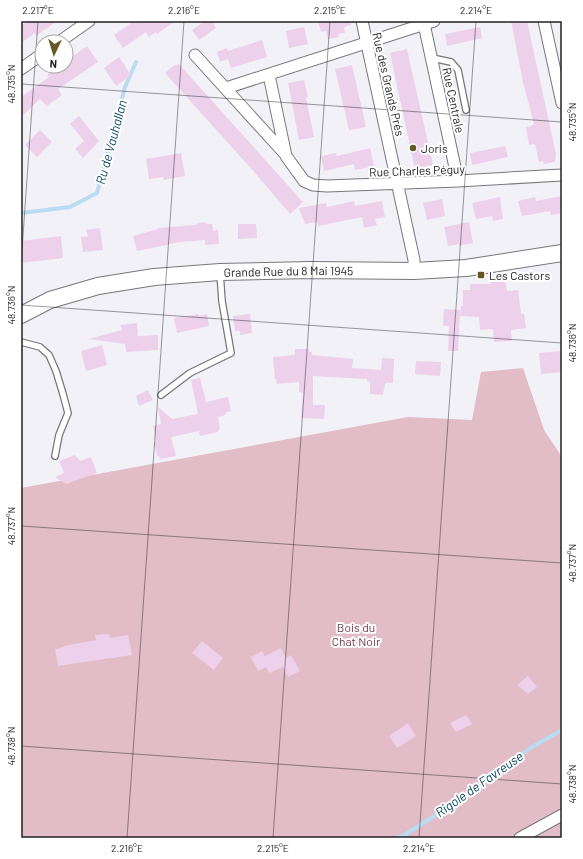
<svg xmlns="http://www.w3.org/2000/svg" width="583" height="859" font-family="Barlow,sans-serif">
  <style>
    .green { fill: #e2bcc6 }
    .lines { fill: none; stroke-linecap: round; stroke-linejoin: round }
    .stream { stroke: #badcf2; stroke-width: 4 }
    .building { fill: #edd0ea }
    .service-casing { stroke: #78767d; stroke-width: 8 }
    .minor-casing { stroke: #78767d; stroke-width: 13 }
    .secondary-casing { stroke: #78767d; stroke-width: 18 }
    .service { stroke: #fff; stroke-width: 5.5 }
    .minor { stroke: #fff; stroke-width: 11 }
    .secondary { stroke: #fff; stroke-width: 16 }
    .ticks { fill: none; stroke: #222124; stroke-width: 1; stroke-opacity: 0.45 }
    .poi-dot { fill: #655825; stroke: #fff; stroke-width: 1.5 }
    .labels { text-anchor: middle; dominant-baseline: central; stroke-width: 4; stroke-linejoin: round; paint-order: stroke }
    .street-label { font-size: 12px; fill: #222124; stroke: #fff }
    .poi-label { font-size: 12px; fill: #222124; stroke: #fff; text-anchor: start }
    .park-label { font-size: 12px; fill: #713c4d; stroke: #fff }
    .water-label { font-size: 13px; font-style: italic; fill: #094764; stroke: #fff }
    .neatline { fill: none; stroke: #222124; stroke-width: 1.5 }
    .ticks-label { font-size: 10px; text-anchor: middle; fill: #222124 }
  </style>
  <rect width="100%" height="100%" fill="#f3f1f8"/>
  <!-- green -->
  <path class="green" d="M523,368L544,430L562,457V838H21V488L408,417L472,420L481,372Z"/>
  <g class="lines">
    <!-- stream -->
    <path class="stream" d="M21,213L70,207L97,193L125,87L136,62
      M395,838L403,836L459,800L532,747L562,730"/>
  </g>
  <!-- building -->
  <path class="building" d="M28,21H57L36,36L35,33L21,43V26Z
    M134,21H175L157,34L156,32L149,37L146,32L123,48L114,35Z
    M205,21H212L216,28L199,40L192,30Z
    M318,21H350L351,25L344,27L345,33L338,34L339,37L328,39L326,31L321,32Z
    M511,21H527L556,154L555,162L544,164L543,161L539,162L535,144L529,145L526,127L532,126V125L534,124L523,82Z
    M304,27L308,44L289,48L286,31Z
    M480,27L482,38L447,46L445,34Z
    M262,40L267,57L231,68L228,59L220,62L217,52L227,48L228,51Z
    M87,46L98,62L58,89L62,95L47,106L40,99L21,117V97L49,77L47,75L59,66H66V61Z
    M407,49L433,165L415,169L390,53Z
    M119,57L131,75L116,86L104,68Z
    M179,64L303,202L290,214L256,174L165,73L173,66Z
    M352,65L366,127L349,130L335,69Z
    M304,80L308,97L306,98L314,137L299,140L288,83Z
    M79,116L99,141L83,158L75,149L84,141L70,124Z
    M40,130L52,142L37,157L25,145Z
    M505,146L508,157L472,165L470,153Z
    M370,148L374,166L355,170L354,164L324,171L321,156L336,153L337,156Z
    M181,153L185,176L164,180L163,177L149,179L146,159Z
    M562,196V213L551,215L550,211L522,216L518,201L535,197L536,201Z
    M500,197L503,219L493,221L492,216L476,219L472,203Z
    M442,199L445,216L427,220L423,203Z
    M354,201L355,206L382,201L385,217L375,219L377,225L364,228L362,217L318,226L317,222L305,224L299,208L326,203L327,207Z
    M203,222L208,224H212L213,231L218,230L219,244L205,245V240L180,242L137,251L133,236L158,229V228L195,225L199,223Z
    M469,222L473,243L459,246V244L448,246L444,227Z
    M238,224H256L257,238L238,239Z
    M100,228L103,250L83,252L81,237L88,236L86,230Z
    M61,236L63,258L21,263V241Z
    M505,278L507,291L518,290L521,314H524L526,328L511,330L512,341L494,342L493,329L480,330L479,317L460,316L461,306H463V290H470V284H491L490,279Z
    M444,309L460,310L458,351H448L449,326H443Z
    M199,314V316L207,314L209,326L177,333L174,318Z
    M250,314L252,333L240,335V331H235L233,316Z
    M137,323L138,336L158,335V350L126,352L125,344L89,339L122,330L120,325Z
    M102,345L107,365L86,371L81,351Z
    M295,349H309V352H312V355L353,359L352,368L381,370L382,358L394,359L393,383H385L383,395L370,394V382L367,381V379L313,376V405H325L324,419L301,418L303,393L299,392V382L277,384L276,379H275L273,357L295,355Z
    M562,351V372L541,374L539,353Z
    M416,361L441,362L440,376L415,374Z
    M200,378L206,402L228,397L231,411L225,413L226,415L218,417L220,429L217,432L200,436L199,431L171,437L176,456L160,459L159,456H157L154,442H156L153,426L161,424L158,407L172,419L198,414L191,380Z
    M148,390L153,400L139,406L136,396Z
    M75,455L80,461L91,457L97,473L66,484L55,477L64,473L59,461Z
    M109,634L110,638L128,635L132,655L58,666L55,649L64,647V646L96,640L95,635Z
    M202,641L223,658L214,670L192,653Z
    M281,648L286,658L291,655L300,671L288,677L283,667L269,673L266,667L258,671L251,657L262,651L265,656Z
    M528,676L537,687L528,694L517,685Z
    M466,715L472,724L456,732L450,723Z
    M408,723L416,736L397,748L389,736Z"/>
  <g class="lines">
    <defs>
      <path id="service" d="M432,58L451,62L458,70L466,110
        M21,342L40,347L49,355L56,371L63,394L68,413L59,435L55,456
        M161,395L190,373L231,353L222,301L220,273"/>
      <path id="minor" d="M362,21L414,260V271
        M544,21L562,103
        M424,24L458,181
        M59,42L89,21
        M195,55L286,155
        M21,69L42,54
        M269,75L286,156L304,181L313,185L327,186L458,181L562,175
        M226,88L434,21
        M520,838L562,815"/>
      <g id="secondary">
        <path id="s1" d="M21,315L50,300L98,286L154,277L220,272L311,270L414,271L466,268L562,253"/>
      </g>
    </defs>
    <!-- service casing -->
    <use href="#service" class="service-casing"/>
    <!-- minor casing -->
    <use href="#minor" class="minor-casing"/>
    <!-- secondary casing -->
    <use href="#secondary" class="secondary-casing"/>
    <!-- service -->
    <use href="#service" class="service"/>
    <!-- minor -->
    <use href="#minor" class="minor"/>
    <!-- secondary -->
    <use href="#secondary" class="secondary"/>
  </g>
  <!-- ticks -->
  <path class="ticks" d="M21,84L562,122M21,265L38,21M21,305L562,343M21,526L562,563M21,746L562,784M127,838L184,21M273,838L330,21M419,838L476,21"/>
  <!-- markers -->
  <g class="poi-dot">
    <circle cx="413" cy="148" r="4"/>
    <rect x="477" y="271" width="8" height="8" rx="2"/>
  </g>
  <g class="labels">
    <!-- street labels -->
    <g class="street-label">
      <text transform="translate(389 84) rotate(77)">Rue des Grands Prés</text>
      <text transform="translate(454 100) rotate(78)">Rue Centrale</text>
      <text transform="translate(417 170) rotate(-2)">Rue Charles Péguy</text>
      <text stroke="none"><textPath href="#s1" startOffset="274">Grande Rue du 8 Mai 1945</textPath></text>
    </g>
    <!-- poi labels -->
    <g class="poi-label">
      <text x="421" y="148">Joris</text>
      <text x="489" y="275">Les Castors</text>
    </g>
    <!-- park labels -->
    <g class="park-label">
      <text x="356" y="627">Bois du<tspan x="356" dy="14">Chat Noir</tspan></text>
    </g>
    <!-- water labels -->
    <g class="water-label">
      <text transform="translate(111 142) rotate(-75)">Ru de Vauhallan</text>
      <text transform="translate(479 784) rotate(-35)">Rigole de Favreuse</text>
    </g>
  </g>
  <!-- border -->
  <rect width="583" height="859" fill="none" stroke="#ffffff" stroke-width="44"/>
  <!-- north arrow -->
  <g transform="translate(54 54) rotate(184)"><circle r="19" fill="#ffffff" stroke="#a7a6a7"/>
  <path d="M0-3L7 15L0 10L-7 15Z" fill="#655825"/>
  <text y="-6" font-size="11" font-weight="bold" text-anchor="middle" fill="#222124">N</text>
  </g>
  <rect x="22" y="22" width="539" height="815" class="neatline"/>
  <g class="ticks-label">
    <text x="38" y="14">2.217°E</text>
    <text x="184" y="14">2.216°E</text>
    <text x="330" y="14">2.215°E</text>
    <text x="476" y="14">2.214°E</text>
    <text transform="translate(11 84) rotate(-90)" y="4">48.735°N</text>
    <text transform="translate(572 122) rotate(-90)" y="4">48.735°N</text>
    <text transform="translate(11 305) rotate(-90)" y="4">48.736°N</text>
    <text transform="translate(572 343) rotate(-90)" y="4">48.736°N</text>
    <text transform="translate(11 526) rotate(-90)" y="4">48.737°N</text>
    <text transform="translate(572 563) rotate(-90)" y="4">48.737°N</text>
    <text transform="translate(11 746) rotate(-90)" y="4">48.738°N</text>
    <text transform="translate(572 784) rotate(-90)" y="4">48.738°N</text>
    <text x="127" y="852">2.216°E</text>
    <text x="273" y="852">2.215°E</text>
    <text x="419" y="852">2.214°E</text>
  </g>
</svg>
